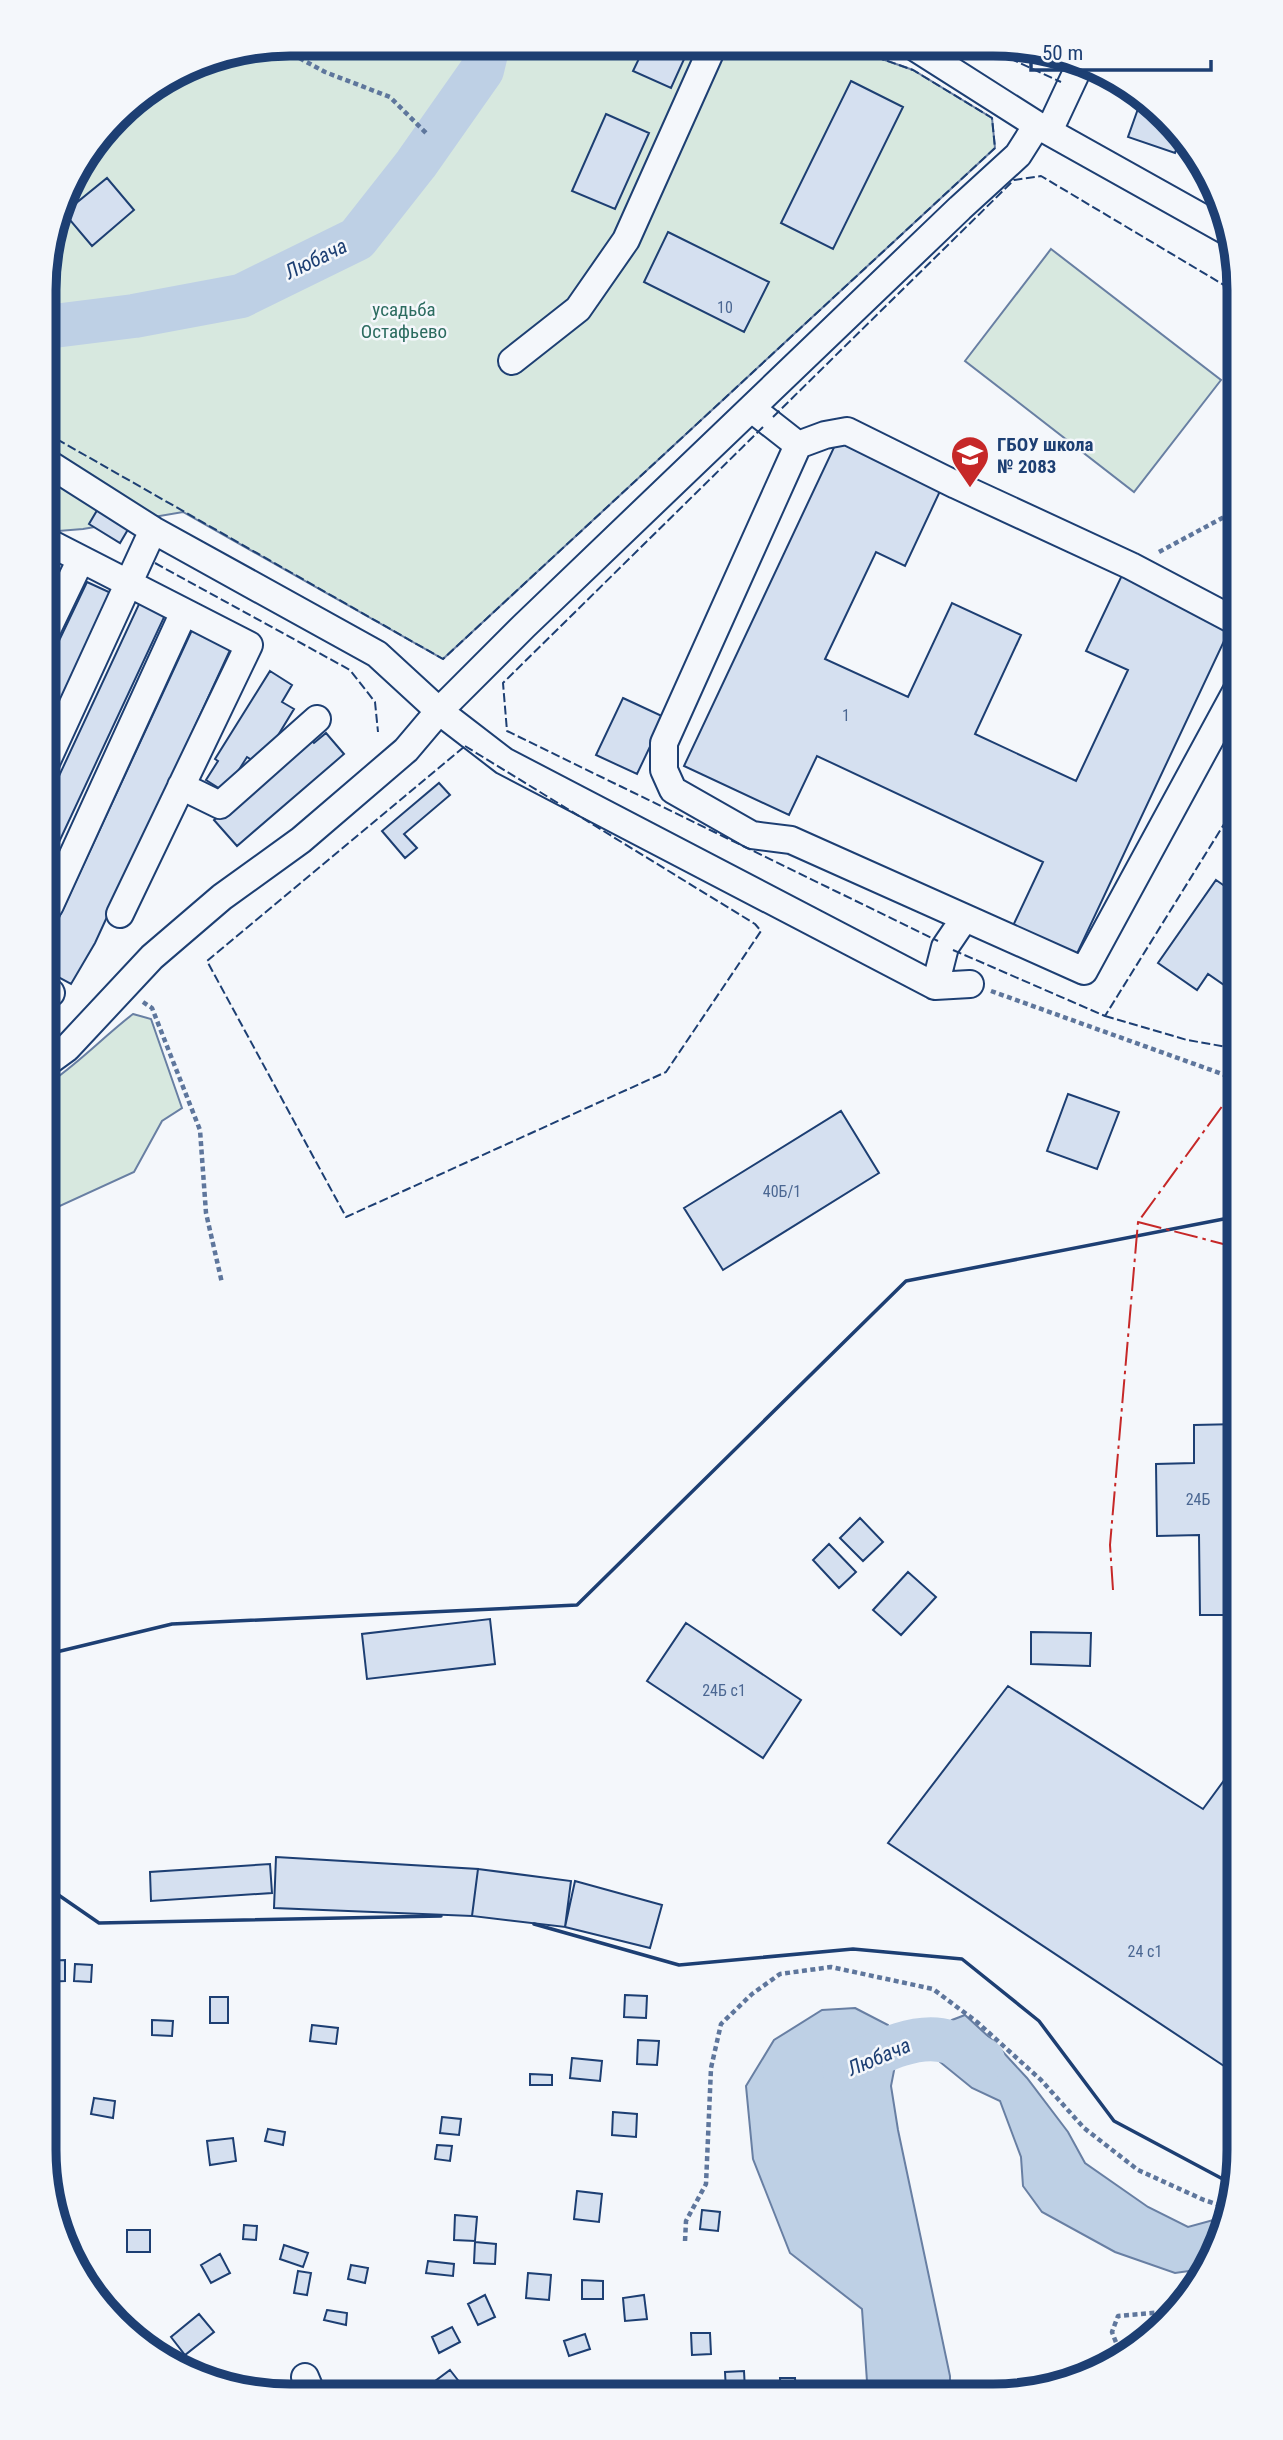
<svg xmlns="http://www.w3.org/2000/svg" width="1283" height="2440" font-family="'Roboto Condensed',sans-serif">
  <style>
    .green { fill: #d7e8df; stroke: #687fa3; stroke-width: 2 }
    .water { fill: #bed0e5; stroke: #687fa3; stroke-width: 2 }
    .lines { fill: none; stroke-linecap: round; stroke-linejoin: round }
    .river { stroke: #bed0e5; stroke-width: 44 }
    .building { fill: #d5e0f0; stroke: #1d3f73; stroke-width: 2 }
    .minor-casing { stroke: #1d3f73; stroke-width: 30 }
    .path { stroke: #5e769c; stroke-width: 4.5; stroke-dasharray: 5 3.5; stroke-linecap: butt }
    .minor { stroke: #f4f7fb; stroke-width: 26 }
    .fence { stroke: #1d3f73; stroke-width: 2; stroke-dasharray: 9 3.5; stroke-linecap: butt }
    .wall { stroke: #1d3f73; stroke-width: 3.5 }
    .power { stroke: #c62828; stroke-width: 2; stroke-dasharray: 24 5 3.5 5; stroke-linecap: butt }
    .labels { text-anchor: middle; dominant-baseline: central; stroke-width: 5; stroke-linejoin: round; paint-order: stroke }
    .number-label { font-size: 16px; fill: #4b6792 }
    .park-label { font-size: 19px; fill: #2c6c60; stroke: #f4f7fb }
    .poi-label { font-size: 19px; font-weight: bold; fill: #1d3f73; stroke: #f4f7fb; text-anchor: start }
    .water-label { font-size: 21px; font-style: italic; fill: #1d3f73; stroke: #f4f7fb }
    .rim { fill: none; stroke: #1d3f73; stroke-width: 9 }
  </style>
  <rect width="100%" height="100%" fill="#f4f7fb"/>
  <!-- green -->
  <path class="green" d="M290,44L848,47L913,70L992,118L995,148L443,659L183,512L83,529L46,532V258L69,181L127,105L196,62Z
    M1051,249L1221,380L1134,492L965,361Z
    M133,1014L151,1019L182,1108L162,1121L134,1172L53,1209L45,1218V1086C77,1065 103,1037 133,1014Z"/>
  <!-- water -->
  <path class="water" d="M855,2008L888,2025L899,2045L891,2086L898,2130L950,2376V2396H868L862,2309L790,2253L753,2159L746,2086L774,2040L822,2010Z
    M965,2015L990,2038L1027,2078L1068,2132L1085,2163L1148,2207L1188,2227L1217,2219H1226L1221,2244L1209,2264L1196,2270L1175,2273L1115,2252L1042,2212L1023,2186L1021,2157L1000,2101L972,2088L940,2062L930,2038L952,2020Z"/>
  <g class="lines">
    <!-- river -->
    <path class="river" d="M46,327L134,316L241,296L357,239L416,164L482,70L488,45
      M844,2069C873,2055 916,2031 949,2042C961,2045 972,2054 983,2060"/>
  </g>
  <!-- building -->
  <path class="building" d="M645,46H690L671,88L633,71Z
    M851,81L903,107L833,249L781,223Z
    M1139,106L1161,114L1179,141L1175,153L1128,137Z
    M606,114L649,133L615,209L572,191Z
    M107,178L134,210L92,246L64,213Z
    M668,232L769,282L744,332L644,282Z
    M837,441L941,489L905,566L876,552L825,659L908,697L952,603L1021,635L975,734L1076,781L1128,670L1086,651L1124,571L1233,622L1074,960L1011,930L1043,862L817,756L789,815L684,766Z
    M99,507L130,526L120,543L89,524Z
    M45,555L58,560L45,587Z
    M87,582L111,593L45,733V670Z
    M140,602L166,613L45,872V806Z
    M192,630L231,648L95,943L71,984L45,970V914L57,922Z
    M270,671L292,685L282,702L294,709L260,765L247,757L225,792L206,780L218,761L215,759Z
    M623,698L664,717L637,774L596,755Z
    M326,733L344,754L237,846L214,820L309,738L314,743Z
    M439,783L450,795L404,834L417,848L405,858L382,831Z
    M1216,880L1239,896V970L1227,987L1208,974L1197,990L1158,963Z
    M1068,1094L1119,1112L1097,1169L1047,1151Z
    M841,1111L879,1173L723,1270L684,1208Z
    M1239,1424V1615H1200L1199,1535L1157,1536L1156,1464L1194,1463V1425Z
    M860,1518L883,1542L863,1561L840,1538Z
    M829,1544L856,1572L839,1588L813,1560Z
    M908,1572L936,1597L901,1635L873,1610Z
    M490,1619L495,1664L367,1679L362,1634Z
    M686,1623L801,1700L763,1758L647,1681Z
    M1031,1632L1091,1633L1090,1666L1031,1664Z
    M1008,1686L1203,1809L1239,1760V2062L1235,2059L1227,2068L888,1843Z
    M276,1857L478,1869L472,1916L274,1908Z
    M270,1864L272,1893L151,1901L150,1872Z
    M478,1869L571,1881L565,1927L472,1916Z
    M575,1881L662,1905L650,1948L565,1927Z
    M65,1960V1981L44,1982V1961Z
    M75,1964L92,1965L91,1982L74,1981Z
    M625,1995L647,1996L646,2018L624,2017Z
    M210,1997H228V2023H210Z
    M152,2020L173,2021L172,2036L152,2035Z
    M312,2025L338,2028L336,2044L310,2041Z
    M638,2040L659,2041L657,2065L637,2064Z
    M572,2058L602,2061L600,2081L570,2078Z
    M530,2074L552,2075V2085H530Z
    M94,2098L115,2101L113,2118L91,2114Z
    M613,2112L637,2114L636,2137L612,2135Z
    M442,2117L461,2119L459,2135L440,2133Z
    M268,2129L285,2132L283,2145L265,2141Z
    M233,2138L236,2161L210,2165L207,2141Z
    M437,2145L452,2146L450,2161L435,2159Z
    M56,2163L57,2175L48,2176L46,2164Z
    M577,2191L602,2194L599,2222L574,2219Z
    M702,2210L720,2212L718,2231L700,2229Z
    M455,2215L477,2217L475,2241L454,2240Z
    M244,2225L257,2226L256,2240L243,2239Z
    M127,2230H150V2252H127Z
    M475,2242L496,2244L495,2264L474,2263Z
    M284,2245L308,2253L303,2267L280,2259Z
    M220,2254L230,2273L211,2283L201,2265Z
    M428,2261L454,2264L453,2276L426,2273Z
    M351,2265L368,2268L365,2283L348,2279Z
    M298,2271L311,2273L307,2295L294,2293Z
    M528,2273L551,2275L549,2300L526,2298Z
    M582,2280L603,2281V2299H582Z
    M485,2295L495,2317L478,2325L468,2304Z
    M644,2295L647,2319L625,2321L623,2298Z
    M327,2310L347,2313L346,2325L324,2320Z
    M199,2314L214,2332L185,2355L171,2337Z
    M452,2327L460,2342L439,2353L432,2337Z
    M691,2333H710L711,2354L692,2355Z
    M585,2334L590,2349L569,2356L564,2341Z
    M450,2370L468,2393L465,2395H426L423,2390Z
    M744,2371L745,2390L726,2391L725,2372Z
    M780,2378H795L796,2396H781Z
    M252,2380L264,2394L241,2389Z"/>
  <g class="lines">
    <defs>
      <path id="minor" d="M916,48L1037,125L1230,233
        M1049,131L1079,67
        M512,361L578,309L626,240L713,46
        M752,409L798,445L825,435L847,431L956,485L1131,566L1239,623
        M798,445L664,743V770L673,790L752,835L791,840L1084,971L1239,686
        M46,462L153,530L377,654L439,711L504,761L935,986L970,984
        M46,541L249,645L120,914
        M45,634L81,559
        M45,765L153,530
        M181,786L220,805L317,719
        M50,905L184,612
        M935,986L945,947L964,919
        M45,990L51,993
        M45,1064L67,1048L152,957L222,897L301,840L406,750L439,711L524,626L960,208L1018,155L1037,125
        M305,2377L312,2394"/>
    </defs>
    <!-- minor casing -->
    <use href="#minor" class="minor-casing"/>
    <!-- path -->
    <path class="path" d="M277,46L325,72L390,97L426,133
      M1226,516L1239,492
      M1159,552L1226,516L1239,556
      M991,991L1239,1080
      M143,1002L152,1008L200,1130L206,1213L222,1283
      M685,2241L686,2221L706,2184L711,2068L721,2024L752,1994L780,1974L831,1967L933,1989L977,2022L1041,2080L1084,2128L1138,2170L1204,2200L1229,2208
      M1122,2358L1112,2332L1118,2316L1176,2311"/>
    <!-- minor -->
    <use href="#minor" class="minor"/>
    <!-- fence -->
    <path class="fence" d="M987,48L1061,82
      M773,417L1014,180L1041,176L1239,294
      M763,427L503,683L507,731L938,941
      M46,433L443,659L995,148L992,118L913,70L848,47
      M155,563L350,670L375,702L378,732
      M465,746L755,924L761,931L666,1072L346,1217L207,961Z
      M953,950L1105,1016L1239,800
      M1105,1016L1187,1040L1239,1049"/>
    <!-- wall -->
    <path class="wall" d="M44,1655L172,1624L577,1605L906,1281L1239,1216
      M44,1885L99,1923L441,1916
      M534,1924L679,1965L853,1949L962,1959L1039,2021L1114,2121L1234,2185"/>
    <!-- power -->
    <path class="power" d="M1138,1222L1239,1248
      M1113,1590L1110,1545L1138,1222L1239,1083"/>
  </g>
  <!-- icons -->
  <defs>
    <symbol id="school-pin" viewBox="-11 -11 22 30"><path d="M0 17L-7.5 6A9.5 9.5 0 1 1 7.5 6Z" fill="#c62828" stroke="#f4f7fb"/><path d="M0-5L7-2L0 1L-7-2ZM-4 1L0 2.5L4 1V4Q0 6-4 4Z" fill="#fff"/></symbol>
  </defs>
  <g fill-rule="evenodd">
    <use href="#school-pin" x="948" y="433" width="44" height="60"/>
  </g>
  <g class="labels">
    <!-- number labels -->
    <g class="number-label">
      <text x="725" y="307">10</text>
      <text x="846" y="715">1</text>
      <text x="782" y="1191">40Б/1</text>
      <text x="1198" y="1499">24Б</text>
      <text x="724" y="1690">24Б с1</text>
      <text x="1145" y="1951">24 с1</text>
    </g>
    <!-- park labels -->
    <g class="park-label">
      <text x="404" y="309">усадьба<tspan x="404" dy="22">Остафьево</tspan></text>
    </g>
    <!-- poi labels -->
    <g class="poi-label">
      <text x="997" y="444">ГБОУ школа<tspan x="997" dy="22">№ 2083</tspan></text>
    </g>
    <!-- water labels -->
    <g class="water-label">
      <text transform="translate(316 259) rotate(-26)">Любача</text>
      <text transform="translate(879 2057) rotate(-23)">Любача</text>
    </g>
  </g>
  <!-- crop -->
  <path d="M0 0H1283V2440H0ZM290 56H993A234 234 0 0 1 1227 290V2150A234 234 0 0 1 993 2384H290A234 234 0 0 1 56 2150V290A234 234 0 0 1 290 56Z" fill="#f4f7fb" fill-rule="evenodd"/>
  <path class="rim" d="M290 56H993A234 234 0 0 1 1227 290V2150A234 234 0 0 1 993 2384H290A234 234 0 0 1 56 2150V290A234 234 0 0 1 290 56Z"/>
  <!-- scale -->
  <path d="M1031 60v10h180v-10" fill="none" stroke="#1d3f73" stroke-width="3.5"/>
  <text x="1042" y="60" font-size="21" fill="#1d3f73" stroke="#f4f7fb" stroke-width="5" paint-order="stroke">50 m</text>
</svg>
